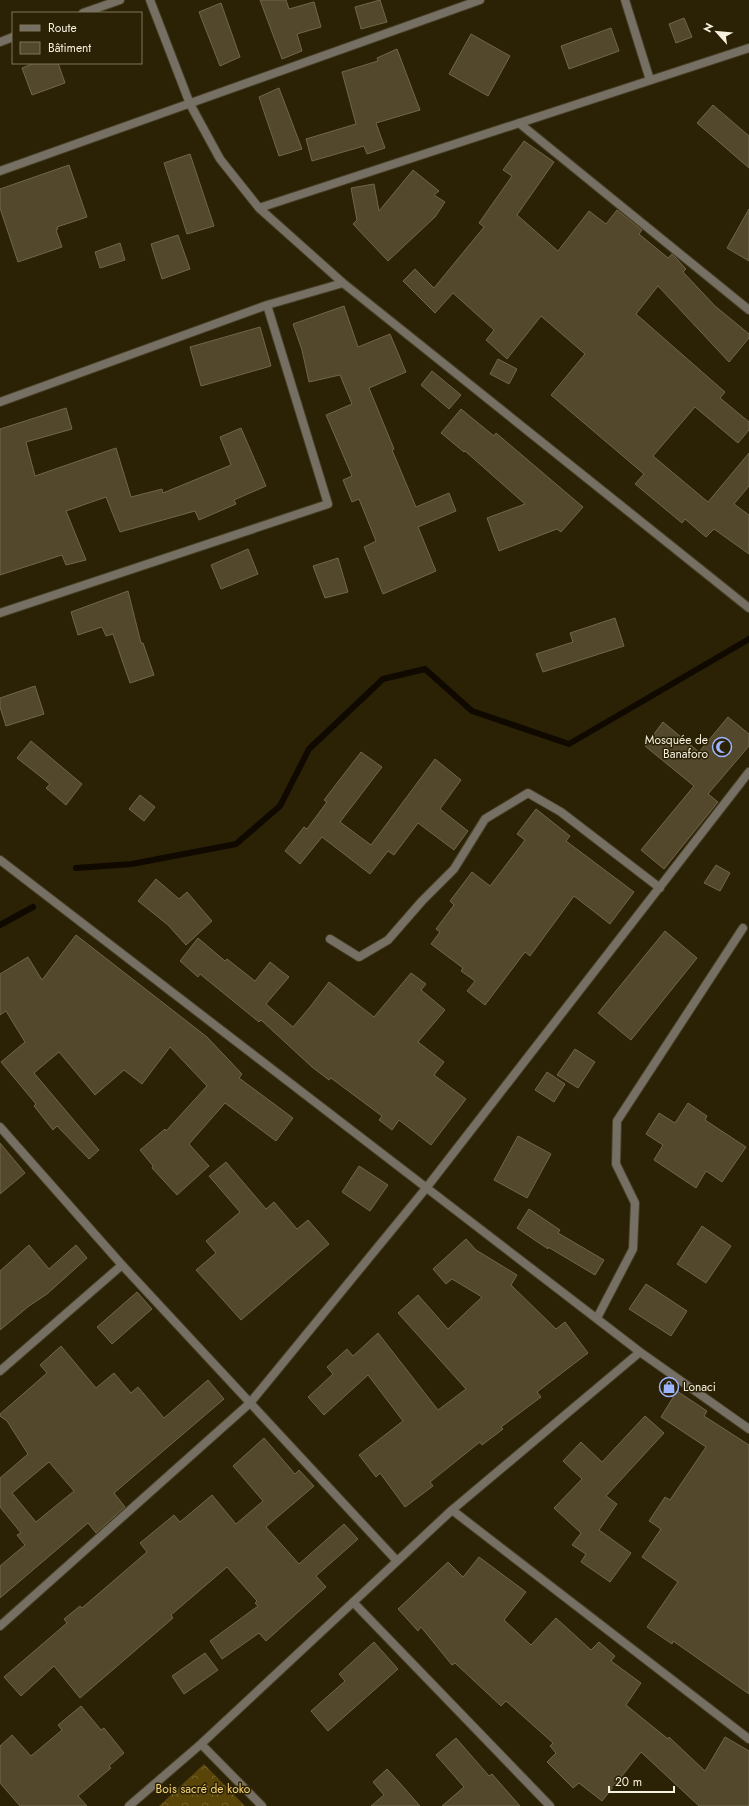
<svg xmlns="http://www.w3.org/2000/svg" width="749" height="1806" font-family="Jost,sans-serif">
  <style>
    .park { fill: url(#park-crowns) }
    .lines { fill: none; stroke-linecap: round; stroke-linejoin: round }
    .stream { stroke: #100900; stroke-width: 6 }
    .building { fill: #53482c; stroke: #716649; fill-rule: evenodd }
    .minor-casing { stroke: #473e24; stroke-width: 10 }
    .minor { stroke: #757063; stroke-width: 8 }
    .labels { text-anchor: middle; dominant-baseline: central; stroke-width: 3; stroke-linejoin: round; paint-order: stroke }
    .poi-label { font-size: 12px; fill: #f6f0df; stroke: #2b2105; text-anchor: end }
    .park-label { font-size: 12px; fill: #f6d374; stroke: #2b2105 }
  </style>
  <defs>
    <pattern id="park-crowns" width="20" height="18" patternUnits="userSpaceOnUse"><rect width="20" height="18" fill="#594507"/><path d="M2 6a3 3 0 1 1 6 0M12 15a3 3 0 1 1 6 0" fill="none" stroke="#71602b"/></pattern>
  </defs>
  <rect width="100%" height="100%" fill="#2b2105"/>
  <!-- park -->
  <path class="park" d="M204,1764L245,1806H159Z"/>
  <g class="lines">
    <!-- stream -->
    <path class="stream" d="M76,868L132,864L236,844L280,806L309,749L383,679L425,669L472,711L569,744L749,639
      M0,925L33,907"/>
  </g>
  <!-- building -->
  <path class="building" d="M260,0H286L289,9L314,2L321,27L297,34L302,51L282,59Z
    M380,0L387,22L361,29L355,7Z
    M221,3L240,57L220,66L199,12Z
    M684,18L692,37L676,43L669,24Z
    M611,28L619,51L569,69L561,46Z
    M471,34L510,56L488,96L449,74Z
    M397,49L420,110L376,123L385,148L367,154L364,146L312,161L306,139L356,124L342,72L378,61L377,58Z
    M35,63H58L65,83L32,95L22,68Z
    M279,88L302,149L279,156L259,97Z
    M713,105L749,136V168L697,123Z
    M524,141L554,162L517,215L558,251L589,211L606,224L617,210L642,230L639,234L668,258L672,254L676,258L686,269L683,272L715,306L749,334V338L729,362L658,286L636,314L725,392L720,398L749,422V430L738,443L695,407L653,456L708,502L749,453V486L734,504L749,515V554L714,529L706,537L685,519L682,523L635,484L644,474L551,395L585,354L541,316L507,359L486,340L494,330L453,293L435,313L403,281L415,269L434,288L484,227L479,223L512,176L503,170Z
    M190,154L214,226L187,234L164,163Z
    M69,165L87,217L57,227L58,229L56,230L62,247L18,262L0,208V189Z
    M413,170L439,191L434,195L445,202L435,217L388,261L353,224L357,220L351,188L374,184L379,211Z
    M749,209V261L727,248Z
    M178,235L190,269L162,279L151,244Z
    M120,243L125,260L100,268L95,252Z
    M344,306L358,347L390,334L406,372L369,388L394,449L392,450L416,507L449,493L456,511L418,527L436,571L383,594L364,547L376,541L359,499L352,502L343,480L352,476L326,415L352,404L340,375L309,382L302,350L293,324Z
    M260,327L271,366L201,386L190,347Z
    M498,359L517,369L509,384L490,374Z
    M432,371L461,395L449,409L421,385Z
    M66,408L72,429L26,442L35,476L116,448L131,497L162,489L163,493L231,465L220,437L241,428L266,486L234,500L236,504L199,520L195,511L120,532L106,497L66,511L86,560L66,565L62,555L0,575V429Z
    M461,409L494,436L496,433L583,507L561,532L557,529L499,551L487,518L525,504L465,451L464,452L441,433Z
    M248,549L258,574L221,589L211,565Z
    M338,558L348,592L325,598L313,566Z
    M128,591L141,643H143L154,675L130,683L113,634L106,636L102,627L78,635L71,612Z
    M615,618L624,646L543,672L536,654L573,642L570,633Z
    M35,686L44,714L6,726L0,707V698Z
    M728,717L749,734V746L708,794L718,802L664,869L641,850L694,786L645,746L663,722L699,752Z
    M31,741L82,784L66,805L46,788L50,784L17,758Z
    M361,752L382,767L340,822L371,845L435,759L461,780L440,809L468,831L454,850L418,823L394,855L388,851L370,874L322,837L300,864L285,851L304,827L307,829L327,802L324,800Z
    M140,795L155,807L144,821L129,809Z
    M536,809L570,836L566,841L634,892L610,924L574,896L530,956L525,952L485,1005L467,991L475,981L461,971L463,968L431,944L440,932L436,929L454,905L450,901L472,872L490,886L525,840L517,834Z
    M716,865L730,873L720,891L704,883Z
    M156,879L179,899L187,892L212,921L186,945L168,925L138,901Z
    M665,931L697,958L631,1040L598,1013Z
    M76,935L207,1037L242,1074L239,1078L293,1118L276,1141L225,1103L189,1144L209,1166L177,1195L152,1168L153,1166L140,1150L165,1129L166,1131L207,1086L170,1047L142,1084L124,1070L95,1095L59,1052L34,1073L99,1150L89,1159L57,1126L53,1130L34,1106L36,1104L1,1062L25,1042L6,1011L0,1015V974L28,957L42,980Z
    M198,938L225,961L227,959L255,981L270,962L289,977L266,1004L293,1027L310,1007L329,982L374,1017L411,973L426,984L421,990L445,1010L418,1042L444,1062L434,1075L466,1099L431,1145L399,1120L392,1130L379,1120L382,1116L331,1078L329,1080L312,1067L261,1020L259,1022L200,974L198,977L180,961Z
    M575,1049L595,1062L578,1088L557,1075Z
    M547,1072L565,1084L554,1102L535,1090Z
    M688,1103L707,1116L705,1120L746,1147L722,1182L706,1171L696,1188L654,1160L663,1145L646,1134L659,1113L675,1123Z
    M518,1136L551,1154L527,1198L494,1180Z
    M0,1143L25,1173L0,1194Z
    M226,1162L266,1209L274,1202L297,1229L308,1220L329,1244L241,1320L196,1270L216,1253L206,1241L240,1212L209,1176Z
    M359,1166L388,1185L370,1211L342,1192Z
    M529,1209L560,1230L558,1233L604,1260L595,1275L548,1247V1249L517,1228Z
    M702,1226L731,1246L706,1283L677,1264Z
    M466,1239L476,1250L517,1275L511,1285L556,1329L565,1322L588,1353L537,1392L541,1397L501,1427L503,1429L482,1445L480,1442L430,1482L433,1486L405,1507L380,1473L376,1477L359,1455L403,1421L368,1375L324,1415L308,1397L333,1374L327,1367L347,1349L353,1356L378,1333L438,1410L466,1389L398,1313L418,1295L448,1329L482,1297L452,1279L446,1284L433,1269Z
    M29,1245L49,1269L76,1245L87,1258L47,1294L29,1306L0,1330V1271Z
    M646,1284L687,1311L671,1336L629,1309Z
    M137,1292L152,1309L112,1344L97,1327Z
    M61,1346L96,1388L114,1373L131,1393L138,1387L164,1418L208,1380L224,1399L114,1493L125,1507L96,1533L88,1523L0,1598V1566L25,1545L17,1535L21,1533L0,1507V1478L28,1454L7,1421L0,1416V1414L47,1373L40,1365ZM49,1462L74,1491L36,1522L12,1493Z
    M677,1391L707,1411L704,1416L749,1445V1694L673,1641L672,1644L647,1627L678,1582L642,1557L661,1529L649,1521L665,1497L670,1500L706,1447L661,1417Z
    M645,1416L664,1433L606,1496L617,1504L599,1530L631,1553L610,1582L581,1562L586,1554L572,1545L581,1533L554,1508L582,1479L563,1461L581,1442L602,1462Z
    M264,1438L295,1474L299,1470L314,1486L266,1527L299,1564L344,1524L358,1539L316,1576L326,1587L266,1641L259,1633L222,1659L210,1641L258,1606L255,1603L257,1601L227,1567L171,1615L173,1618L80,1698L54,1666L21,1696L4,1677L67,1623L64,1619L80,1606L82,1608L147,1552L140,1543L174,1515L180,1522L212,1495L236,1524L263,1501L233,1466Z
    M479,1557L526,1592L504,1620L531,1645L556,1618L591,1650L599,1642L615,1656L611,1661L641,1683L626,1705L668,1739L669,1737L705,1771L725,1737L749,1751V1806H699L641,1752L602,1801L579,1783L573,1788L547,1762L556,1753L550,1746L553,1743L506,1701L501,1706L455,1663L452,1665L421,1627L418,1631L398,1609L448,1562L463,1577Z
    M374,1642L398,1669L328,1731L311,1711L345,1681L339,1674Z
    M205,1653L218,1670L184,1694L172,1676Z
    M81,1706L101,1730L104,1728L124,1753L109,1766L111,1768L78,1796L87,1806H20L0,1783V1746L12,1735L31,1756L62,1730L58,1725Z
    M456,1738L489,1776L492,1774L520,1806H442L464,1787L436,1755Z
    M387,1769L399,1782L420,1806H371L384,1795L373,1782Z"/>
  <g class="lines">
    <defs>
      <path id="minor" d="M150,0L190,104L220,159L259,208L343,283L749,608
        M625,0L650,80
        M83,13L120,0
        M0,42L13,37
        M519,123L749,310
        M0,171L480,0
        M259,208L749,48
        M0,402L267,305L343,283
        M0,613L328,504L267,305
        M0,860L640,1352L749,1429
        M330,939L359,957L388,940L422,901L454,869L485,819L528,793L561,812L660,888
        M0,1127L122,1265L397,1561
        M597,1318L633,1249L635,1203L616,1164L617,1121L743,928
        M0,1371L122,1265
        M452,1510L749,1739
        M353,1602L550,1806
        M0,1626L250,1403L427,1187L749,772
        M201,1744L262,1806
        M129,1806L201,1744L452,1510L640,1352"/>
    </defs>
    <!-- minor casing -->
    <use href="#minor" class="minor-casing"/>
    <!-- minor -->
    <use href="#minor" class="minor"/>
  </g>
  <!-- icons -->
  <defs>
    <symbol id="mosque-ring" viewBox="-11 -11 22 22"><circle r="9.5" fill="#2b2105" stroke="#9cb4fd" stroke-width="1.5"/><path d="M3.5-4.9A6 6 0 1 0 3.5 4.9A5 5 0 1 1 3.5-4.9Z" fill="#9cb4fd"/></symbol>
    <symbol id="shop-ring" viewBox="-11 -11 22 22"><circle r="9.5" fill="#2b2105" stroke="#9cb4fd" stroke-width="1.5"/><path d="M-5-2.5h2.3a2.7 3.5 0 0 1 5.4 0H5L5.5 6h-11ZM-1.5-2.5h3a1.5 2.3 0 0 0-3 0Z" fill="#9cb4fd"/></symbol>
  </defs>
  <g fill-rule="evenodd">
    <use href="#mosque-ring" x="711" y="736" width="22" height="22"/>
    <use href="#shop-ring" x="658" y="1376" width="22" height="22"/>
  </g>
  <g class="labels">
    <!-- poi labels -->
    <g class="poi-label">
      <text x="708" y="740">Mosquée de<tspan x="708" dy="14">Banaforo</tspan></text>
      <text x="683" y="1387" text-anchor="start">Lonaci</text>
    </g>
    <!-- park labels -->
    <g class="park-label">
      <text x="203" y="1789">Bois sacré de koko</text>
    </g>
  </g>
  <!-- legend -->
  <rect x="12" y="12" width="130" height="52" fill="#2b2105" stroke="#7c745c"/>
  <rect x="20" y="25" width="20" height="6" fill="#757063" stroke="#7c745c"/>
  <text x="48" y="32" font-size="12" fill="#f6f0df">Route</text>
  <rect x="20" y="42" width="20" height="12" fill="#53482c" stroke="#7c745c"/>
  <text x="48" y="52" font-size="12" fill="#f6f0df">Bâtiment</text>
  <!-- north arrow -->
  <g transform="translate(717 32) rotate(297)" stroke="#2b2105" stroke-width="3" paint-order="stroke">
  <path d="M0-3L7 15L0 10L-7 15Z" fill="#f6f0df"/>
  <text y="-6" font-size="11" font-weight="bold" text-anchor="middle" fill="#f6f0df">N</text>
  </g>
  <!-- scale -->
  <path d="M609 1786v6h65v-6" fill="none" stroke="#f6f0df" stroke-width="2"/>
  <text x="615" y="1786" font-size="12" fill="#f6f0df" stroke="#2b2105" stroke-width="3" paint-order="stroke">20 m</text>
</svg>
